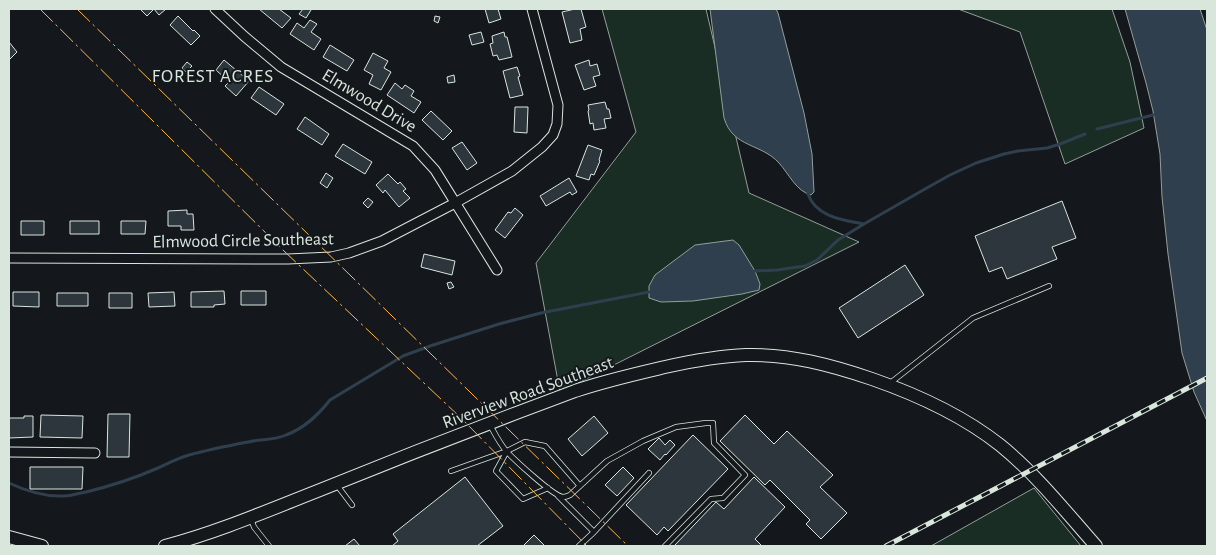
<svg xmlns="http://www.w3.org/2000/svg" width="1216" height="555" font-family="'Alegreya Sans',sans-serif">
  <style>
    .green { fill: #1a2d24; stroke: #939e99 }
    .water { fill: #2f3f4d; stroke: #939e99 }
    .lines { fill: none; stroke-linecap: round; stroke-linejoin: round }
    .stream { stroke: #2f3f4d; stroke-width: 3 }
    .building { fill: #2c363c; stroke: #d8e6dc }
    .lane-casing { stroke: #d8e6dc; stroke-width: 6 }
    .street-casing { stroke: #d8e6dc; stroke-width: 11 }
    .secondary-casing { stroke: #d8e6dc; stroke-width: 14 }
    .lane { stroke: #14181c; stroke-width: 4.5 }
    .street { stroke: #14181c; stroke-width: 9 }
    .secondary { stroke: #14181c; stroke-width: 12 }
    .rail-casing { stroke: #d8e6dc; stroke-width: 5 }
    .rail { stroke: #14181c; stroke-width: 3; stroke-dasharray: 9; stroke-linecap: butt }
    .power { stroke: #ffb74d; stroke-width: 1; stroke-dasharray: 18 4 2.5 4; stroke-linecap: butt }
    .labels { text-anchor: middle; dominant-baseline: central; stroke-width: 4; stroke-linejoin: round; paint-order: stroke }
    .street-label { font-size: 18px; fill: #d8e6dc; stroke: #14181c }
    .neighbourhood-label { font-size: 19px; letter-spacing: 1px; fill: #d8e6dc; stroke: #14181c }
  </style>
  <rect width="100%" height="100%" fill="#14181c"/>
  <!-- green -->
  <path class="green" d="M602,9H706L749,193L859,242L560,392L536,263L636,132Z
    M958,9H1112L1130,62L1144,128L1065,164L1020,32Z
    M1034,488L1081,546H931Z"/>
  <!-- water -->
  <path class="water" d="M710,9H776L778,13L804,113L812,154L814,192L811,195C796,191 789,174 779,163C761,143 733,148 724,118Z
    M1125,9H1200L1207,30V421L1194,392L1182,353L1168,254L1162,197L1160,154L1153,111L1146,83Z
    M733,240L739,245L755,271L760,284L759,290L742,294L693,301L661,302L649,298V286L655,275L695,245Z"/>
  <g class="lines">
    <!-- stream -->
    <path class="stream" d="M1097,129L1153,115
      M808,194C816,217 843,220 864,224
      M755,271L777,270L805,266L817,260L838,240L864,224L925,189L950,175L976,163L1004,154L1018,151L1047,148L1060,144L1085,134
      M9,483C26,491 45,497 64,496C71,496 79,493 86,492C111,486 135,478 158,468C169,463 178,458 189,455C210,449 232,445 253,441C264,439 275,440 286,435C305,428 318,415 330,400L403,356L430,346L499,324L541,313L649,292"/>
  </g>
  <!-- building -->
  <path class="building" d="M140,9H166L159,15L154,9L147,16Z
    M259,9H279L291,18L282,28Z
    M303,9H309L311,10L306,18L299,14Z
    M485,9H498L501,19L489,23Z
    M575,9H581L586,27L580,29L582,40L570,43L562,12Z
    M178,16L193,31L194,30L200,36L191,45L170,25Z
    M435,16L440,17L438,23L434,21Z
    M310,20L317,24L311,32L321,39L314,50L290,34L297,23L304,28Z
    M481,32L484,42L472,45L469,35Z
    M504,32L505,37H507L512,57L499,60L497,55L493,56L490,44L493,43L492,36Z
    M9,42L17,52L9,60Z
    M330,45L354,60L347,71L323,57Z
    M373,53L388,61L384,68L391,72L381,90L369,84L373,75L364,70Z
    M224,60L249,81L236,96L225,86L229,82L216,70Z
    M589,60L590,66L597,64L600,75L593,77L596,86L584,90L575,65Z
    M187,62L192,66L186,72L182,68Z
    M517,67L520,76L518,77L523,95L510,98L503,71Z
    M454,75L455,82L448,83L447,77Z
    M395,83L402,89L405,85L414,91L411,96L421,102L414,113L387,95Z
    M259,87L284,104L276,115L251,98Z
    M605,102L607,109H609L611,118L604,119L606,128L594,130L593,123L590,124L588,111L589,110L588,105Z
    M515,107H528L527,133L514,132Z
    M431,111L452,131L443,140L422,120Z
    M305,117L329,134L322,145L297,129Z
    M462,142L477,163L467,170L452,148Z
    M343,144L372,162L365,174L335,156Z
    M588,145L602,150L599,160L600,161L594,175L591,174L589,180L576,176Z
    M326,173L333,178L327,188L320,183Z
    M388,174L398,184L400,182L406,189L403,191L410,198L399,207L385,190L383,193L376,185Z
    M569,178L577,192L572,195L570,192L546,206L540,196Z
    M368,198L373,202L368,208L363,203Z
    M1062,201L1076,238L1052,247L1057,259L1007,279L1002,267L989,272L975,236Z
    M515,208L523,215L505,238L495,230L508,212L511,213Z
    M187,210V214H193L194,230H181V226H168V211Z
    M21,221H44V235H21Z
    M70,221H99V234H70Z
    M121,221H146L145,234H121Z
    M424,254L455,261L452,275L421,267Z
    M905,265L924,295L858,338L839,308Z
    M451,282L454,287L449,289L447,283Z
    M224,291L225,304L214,305V307H191V292Z
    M241,291H266V305H241Z
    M13,292H39V307L13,306Z
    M174,292L175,306L149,307L148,293Z
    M57,293H88V306H57Z
    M109,293H132V308H109Z
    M108,414H130L129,457H107Z
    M41,415L83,416L82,438L40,437Z
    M745,415L774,444L787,431L833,475L820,487L847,513L821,539L806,524L810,520L770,480L765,485L720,441Z
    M24,416H33V437L9,438V418H24Z
    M594,416L608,433L582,456L568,439Z
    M693,435L728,469L668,531L664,527L657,535L626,505Z
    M659,438L665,445L670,440L675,445L666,455L665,454L660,460L648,449Z
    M30,467H83L82,489H30Z
    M623,467L634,478L617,496L605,485Z
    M465,477L503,526L477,546H392L398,541L393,534Z
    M754,477L785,507L755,539L761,545V546H674L716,502L724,509Z
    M534,535L545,546H523Z
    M354,539L360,546H345Z"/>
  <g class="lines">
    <defs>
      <path id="lane" d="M889,384L973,318L1049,286
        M490,425C495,434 500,444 507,452C515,460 553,496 563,497C565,497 568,496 570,495L607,461L643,441L676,427L706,423H713L714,443L745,475L723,498L711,499L665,546
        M507,451L496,471L523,499L548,488
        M451,471L507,451L525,442L545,446L580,486
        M336,484L352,505
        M558,496L594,532L649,473
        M251,519L254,527L269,546
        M579,546L594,532"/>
      <path id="street" d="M215,9L244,36L281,67L413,146L435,170L497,270
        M9,258L288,259L331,257L349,253L382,241L455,203L512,171L542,147L553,135L557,124L558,105L532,9
        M9,452L95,453"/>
      <path id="secondary" d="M9,537L42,546
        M165,546C218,532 269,510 320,490C389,462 458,435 527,409C543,403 559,397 575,391C604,381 635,374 665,367C692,361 719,356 746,355C790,354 831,365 872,379C918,395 962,415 1000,445C1036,474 1066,512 1096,546"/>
    </defs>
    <!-- lane casing -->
    <use href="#lane" class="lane-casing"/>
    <!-- street casing -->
    <use href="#street" class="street-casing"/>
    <!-- secondary casing -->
    <use href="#secondary" class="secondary-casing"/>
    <!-- lane -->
    <use href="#lane" class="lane"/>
    <!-- street -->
    <use href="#street" class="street"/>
    <!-- secondary -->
    <use href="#secondary" class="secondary"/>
    <defs>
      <path id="rail" d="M886,546L1207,378"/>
    </defs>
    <!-- rail casing -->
    <use href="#rail" class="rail-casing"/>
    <!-- rail -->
    <use href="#rail" class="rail"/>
    <!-- power -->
    <path class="power" d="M40,9L284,251L461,418L587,546
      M77,9L628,546"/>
  </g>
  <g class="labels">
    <!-- street labels -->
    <g class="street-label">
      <text transform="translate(369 101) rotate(31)">Elmwood Drive</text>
      <text transform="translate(243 241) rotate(-1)">Elmwood Circle Southeast</text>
      <text transform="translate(528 393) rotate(-20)">Riverview Road Southeast</text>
    </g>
    <!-- neighbourhood labels -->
    <g class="neighbourhood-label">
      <text x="213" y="76">FOREST ACRES</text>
    </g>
  </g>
  <!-- border -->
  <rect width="1216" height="555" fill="none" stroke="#d8e6dc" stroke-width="20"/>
</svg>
